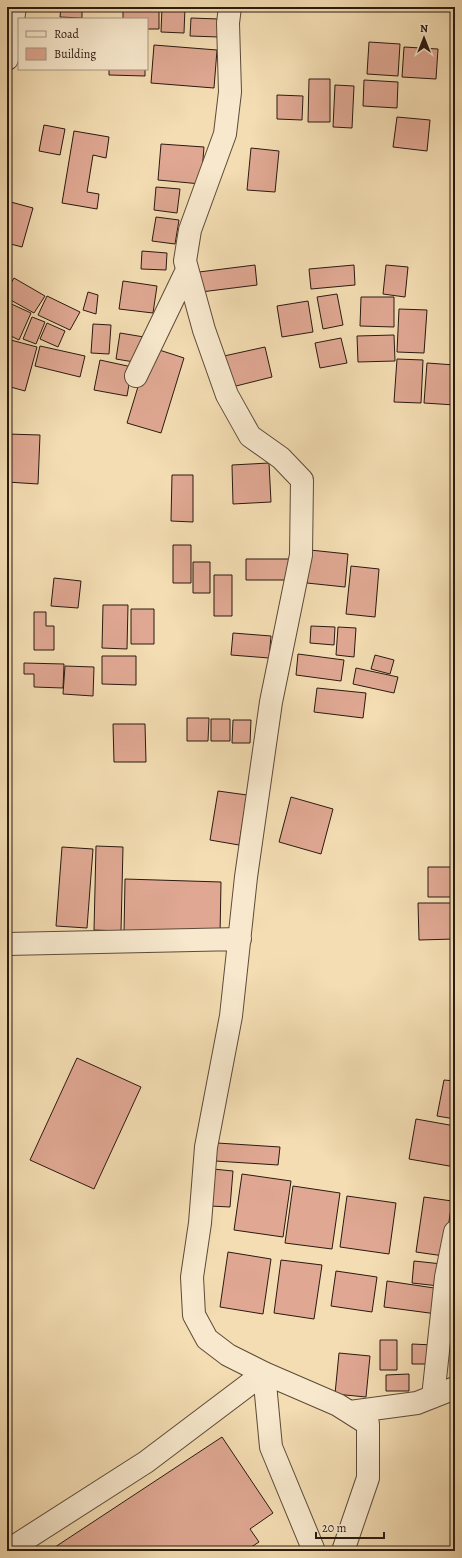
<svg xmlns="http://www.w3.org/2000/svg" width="462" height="1558" font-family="Alegreya,serif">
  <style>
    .building { fill: #e0a893; stroke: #2a1a10 }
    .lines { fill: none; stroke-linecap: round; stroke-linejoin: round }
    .minor-casing { stroke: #5c4b39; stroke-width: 24 }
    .minor { stroke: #f8e9ce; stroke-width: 22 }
  </style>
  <rect width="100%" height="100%" fill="#f4ddb3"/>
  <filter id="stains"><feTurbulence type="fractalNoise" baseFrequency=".005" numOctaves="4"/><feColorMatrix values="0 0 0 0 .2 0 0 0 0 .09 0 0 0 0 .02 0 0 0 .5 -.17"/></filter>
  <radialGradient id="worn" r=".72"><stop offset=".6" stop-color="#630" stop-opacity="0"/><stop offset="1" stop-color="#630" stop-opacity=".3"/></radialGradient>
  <!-- building -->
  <path class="building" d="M61,7H82V18L60,17Z
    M123,7H159V29H147V19H123Z
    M162,7H185L184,33L161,32Z
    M188,7H225V11L188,10Z
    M191,18L219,19V37L190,36Z
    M369,42L400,44L398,76L367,74Z
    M154,45L217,50L214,88L151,83Z
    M404,47L438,49L436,79L402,77Z
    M109,69H145V76L109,75Z
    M309,79H330V122H308Z
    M364,80L398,82L397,108L363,106Z
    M335,85L354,86L352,128L333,127Z
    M277,95L303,96L302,120L277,119Z
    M397,117L430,120L427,151L393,147Z
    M44,125L65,129L60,155L39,151Z
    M74,131L109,137L106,158L93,155L87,192L99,194L97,209L62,203Z
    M161,144L204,147L201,184L158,180Z
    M251,148L279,151L275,192L247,190Z
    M156,187L180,189L177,213L154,210Z
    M7,201L33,208L22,247L7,243Z
    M156,217L179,220L175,244L152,241Z
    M142,251L167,253L166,270L141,269Z
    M255,265L257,285L201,292L199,272Z
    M354,265L355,285L311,289L309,269Z
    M386,265L408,267L405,297L383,294Z
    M14,278L45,296L34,313L7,298V289Z
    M123,281L157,286L153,313L119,309Z
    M88,292L98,295L96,314L83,310Z
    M337,294L343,325L323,329L317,297Z
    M47,296L80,312L70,330L38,315Z
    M361,297H394V327L360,326Z
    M308,301L313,332L282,337L277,306Z
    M7,302L31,313L19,340L7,334Z
    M399,309L427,310L424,353L397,352Z
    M32,317L45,322L36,344L23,339Z
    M47,323L65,331L58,347L40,339Z
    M93,324L111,325L109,354L91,353Z
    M120,333L144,337L140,363L116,359Z
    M394,335L395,361L358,362L357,336Z
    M341,338L347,363L320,368L315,343Z
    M7,339L37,347L25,391L7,386Z
    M40,346L85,356L80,377L35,366Z
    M150,347L184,358L161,433L127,423Z
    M265,347L272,377L232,387L224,356Z
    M397,359L423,360L421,403L394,402Z
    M100,360L132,367L127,396L94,390Z
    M427,363L455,365V405L424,403Z
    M7,434L40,435L38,484L7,482Z
    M269,463L271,502L233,504L232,465Z
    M172,475H193V522L171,521Z
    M173,545H191V583H173Z
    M310,550L348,554L345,587L307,583Z
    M246,559H289V580H246Z
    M193,562H210V593H193Z
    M351,566L379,569L375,617L346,614Z
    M214,575H232V616H214Z
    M54,578L81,581L78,608L51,606Z
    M103,605H128L127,649L102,648Z
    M131,609H154V644H131Z
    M34,612H46V626H54V650H34Z
    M311,626L335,627L334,645L310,643Z
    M338,627L356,628L354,657L336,655Z
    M233,633L271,636L269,658L231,655Z
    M298,654L344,660L341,681L296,675Z
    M375,655L394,660L390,674L371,669Z
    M102,656H136V685L102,684Z
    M24,663L64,664L63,688L34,687V674H24Z
    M65,666L94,667L93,696L63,694Z
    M356,668L398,677L394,693L353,684Z
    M317,688L366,693L363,718L314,712Z
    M187,718H209L208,741H187Z
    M211,719H230V741H211Z
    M233,720H251L250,743H232Z
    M113,724H145L146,762H114Z
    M218,791L247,795L239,845L210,840Z
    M291,797L333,809L321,854L279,842Z
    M96,846L123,847L121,931L94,930Z
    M62,847L93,849L87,928L56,926Z
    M428,867H455V897H428Z
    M125,879L221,882L220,936L124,933Z
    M418,903H455V939L419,940Z
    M77,1058L141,1087L94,1189L30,1160Z
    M444,1080L455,1081V1119L437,1116Z
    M416,1119L455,1126V1167L409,1159Z
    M217,1143L280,1147L278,1165L215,1161Z
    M213,1169L233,1171L230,1207L210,1206Z
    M242,1174L291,1181L283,1237L234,1230Z
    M293,1186L340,1193L332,1249L285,1243Z
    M347,1196L396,1203L389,1254L340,1247Z
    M424,1197L452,1201L444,1256L416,1252Z
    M228,1252L271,1259L263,1314L220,1307Z
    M281,1260L322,1265L314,1319L274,1313Z
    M414,1261L442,1264L439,1286L412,1283Z
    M336,1271L377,1277L372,1312L331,1306Z
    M387,1281L441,1289L437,1314L384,1307Z
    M447,1302L455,1303V1337L443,1335Z
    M380,1340H397V1370H380Z
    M412,1344L433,1345L432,1364H412Z
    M339,1353L370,1356L366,1397L335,1394Z
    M409,1374V1391H386V1375Z
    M222,1437L273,1513L250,1529L259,1542L245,1551H49Z"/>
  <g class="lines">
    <defs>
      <path id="minor" d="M230,7L228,23L230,92L225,134L190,230L185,261L204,330L227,395L250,436L281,458L302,480L301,555L271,702L246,877L231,1016L206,1147L200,1223L192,1277L194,1315L207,1339L228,1355L264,1373L338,1405L368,1424V1478L343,1551
        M7,59L15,7
        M136,376L187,270
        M7,944L240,939
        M433,1397L446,1277L455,1232
        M350,1412L417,1403L455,1388
        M7,1551L146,1462L264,1373L271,1447L314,1551"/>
    </defs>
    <!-- minor casing -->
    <use href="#minor" class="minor-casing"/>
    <!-- minor -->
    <use href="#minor" class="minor"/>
  </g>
  <!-- margin -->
  <rect width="462" height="1558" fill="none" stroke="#f4ddb3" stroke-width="24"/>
  <rect x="8" y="8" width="446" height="1542" fill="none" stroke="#2a1a10" stroke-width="2"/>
  <rect x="12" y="12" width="438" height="1534" fill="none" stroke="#2a1a10"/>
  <!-- legend -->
  <rect x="18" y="18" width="130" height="52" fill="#f8e9ce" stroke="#a69682"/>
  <rect x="26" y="31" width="20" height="6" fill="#f8e9ce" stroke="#a69682"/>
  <text x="54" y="38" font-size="12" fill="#2a1a10">Road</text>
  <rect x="26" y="48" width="20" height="12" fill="#e0a893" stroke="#a69682"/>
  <text x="54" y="58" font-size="12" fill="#2a1a10">Building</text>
  <!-- north arrow -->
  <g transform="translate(424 38)" stroke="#f8e9ce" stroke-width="3" paint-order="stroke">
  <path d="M0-3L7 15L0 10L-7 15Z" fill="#2a1a10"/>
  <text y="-6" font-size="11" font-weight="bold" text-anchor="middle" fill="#2a1a10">N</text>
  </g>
  <!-- scale -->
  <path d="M316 1532v6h68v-6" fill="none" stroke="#2a1a10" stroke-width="2"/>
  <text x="322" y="1532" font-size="12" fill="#2a1a10" stroke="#f8e9ce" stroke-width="3" paint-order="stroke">20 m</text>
  <rect width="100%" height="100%" filter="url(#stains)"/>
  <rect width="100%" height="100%" fill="url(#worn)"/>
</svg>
